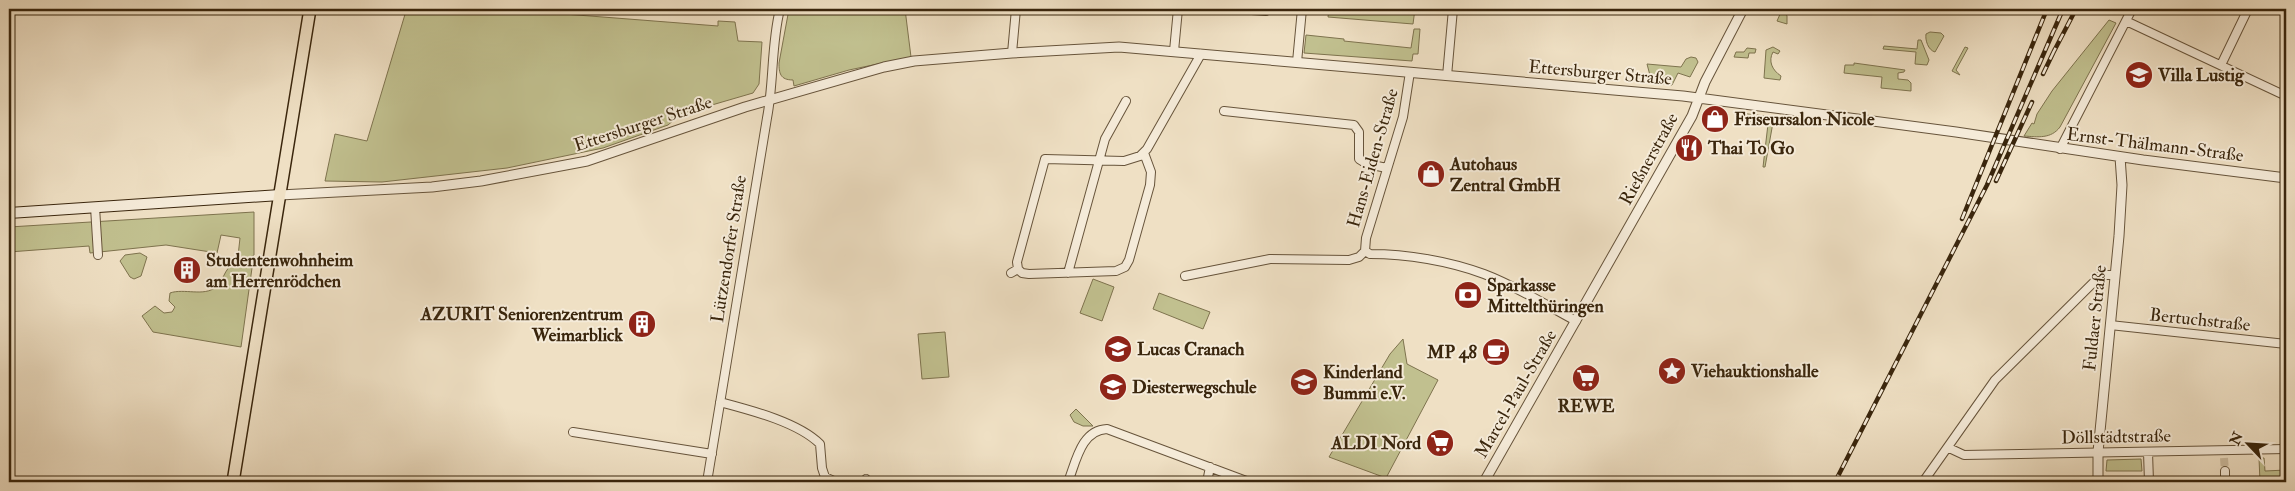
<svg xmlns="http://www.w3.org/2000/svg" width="2295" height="491" font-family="'IM FELL Double Pica',serif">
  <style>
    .green { fill: #c1c08f; stroke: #7e734e }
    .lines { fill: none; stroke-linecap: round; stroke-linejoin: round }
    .minor-tunnel { stroke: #cbbb9f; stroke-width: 8; stroke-dasharray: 8 4; stroke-linecap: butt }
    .minor-casing { stroke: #67543b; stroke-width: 10 }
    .tertiary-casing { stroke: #67543b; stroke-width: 11 }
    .secondary-casing { stroke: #3a260d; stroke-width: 12 }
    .primary-casing { stroke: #3a260d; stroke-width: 14 }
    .minor { stroke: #f5ebd9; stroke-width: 8 }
    .tertiary { stroke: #f5ebd9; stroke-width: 9 }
    .secondary { stroke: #f5ebd9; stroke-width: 10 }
    .primary { stroke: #efe0c4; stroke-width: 11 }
    .rail-casing { stroke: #3a260d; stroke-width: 4.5 }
    .rail { stroke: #f5ebd9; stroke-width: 2.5; stroke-dasharray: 8; stroke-linecap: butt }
    .labels { text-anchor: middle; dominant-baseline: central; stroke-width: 4; stroke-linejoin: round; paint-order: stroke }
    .street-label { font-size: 18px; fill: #3a260d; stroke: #f5ebd9 }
    .poi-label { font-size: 18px; font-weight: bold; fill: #3a260d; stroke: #f5ebd9; text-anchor: start }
  </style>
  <rect width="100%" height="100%" fill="#efe0c4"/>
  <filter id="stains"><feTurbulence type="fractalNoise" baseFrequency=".004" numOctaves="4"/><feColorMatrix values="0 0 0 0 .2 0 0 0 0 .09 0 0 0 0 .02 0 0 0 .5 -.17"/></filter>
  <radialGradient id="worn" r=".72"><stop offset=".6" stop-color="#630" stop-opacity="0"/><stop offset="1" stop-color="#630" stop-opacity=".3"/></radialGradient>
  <!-- green -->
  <path class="green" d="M412,9H500L718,26V21L735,22L738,41L762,42L759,84L753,93L681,114L668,125L603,148L507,168L382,182L325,181L335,134L367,141L406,11Z
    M789,9H905L911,57L849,70L794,86L793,80C780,80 779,73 779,63Z
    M1329,9H1415L1413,24L1328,17Z
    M1775,9H1784L1787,16V24L1777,21L1781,12Z
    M2109,20L2116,23L2060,127C2051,139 2038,137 2024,136L2032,123L2034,124L2037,114L2052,91Z
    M1414,29H1420L1418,54H1413L1412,61L1304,53L1306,35L1344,39V41L1411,48Z
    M1930,32L1941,33L1944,36L1935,52C1928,50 1925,40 1926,34Z
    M1918,40H1921L1929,60L1927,65L1915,64L1916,52L1883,49L1884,46L1917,49Z
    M1773,47L1780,51L1778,54L1773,52C1768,61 1772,70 1781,76L1780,80L1764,78L1766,50Z
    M1965,47L1968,48L1956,70L1960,75L1952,71Z
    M1747,48L1756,49L1755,53H1749L1748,58L1734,57L1736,52H1744Z
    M1691,57L1696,58L1698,62L1690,77L1678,73L1672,85L1652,83L1647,64L1681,67L1686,59Z
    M1854,63L1905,70L1904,72L1898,73V79L1908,80L1911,83V91L1881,88L1882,77L1844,73L1845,65H1854Z
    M1739,113L1774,117L1765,167H1763L1768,124L1738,120Z
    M254,212V255L250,258L238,256L240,238L221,235L217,253L166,245L90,253L89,246L9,252V227Z
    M140,253L147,257L141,276L134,279L130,277L120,261L125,255Z
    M239,265L252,268L241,347L153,332L142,316L155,306L164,313L172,312L175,307L169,301L170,293C184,288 204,297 216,287C222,282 224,273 229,267Z
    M1093,279L1114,287L1102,321L1080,313Z
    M1159,293L1210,312L1203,329L1153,309Z
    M945,332L949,377L922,379L918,334Z
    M1403,339L1407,364L1438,380L1386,478L1329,457L1390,354Z
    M1076,409L1093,426H1083L1074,422L1070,415Z
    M2259,458H2264L2265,471L2286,470V482H2260Z
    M2141,459L2142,471H2106L2107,460Z"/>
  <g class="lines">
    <!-- minor-tunnel -->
    <path class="minor-tunnel" d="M2224,458L2225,471"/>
    <defs>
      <path id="minor" d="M1237,9L1266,11
        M2126,21L2286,96
        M1174,51L1178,9
        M1012,53L1016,9
        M1297,62L1302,9
        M2221,65L2248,9
        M1447,76L1453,9
        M1224,111L1354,125L1359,132V159L1367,164L1387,168
        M2060,149L2132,9
        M95,207L98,255
        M1365,251L1370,254C1407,254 1449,261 1484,274C1516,286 1546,305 1576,321
        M1365,251L1366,238L1403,117L1410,72
        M1018,269L1022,273L1029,274L1116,271L1125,267L1129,260L1150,185L1151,172L1144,153
        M1011,273L1018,269L1017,262L1045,159L1124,161L1140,156L1147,149L1201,54
        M1068,273L1105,139L1126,101
        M1185,276L1270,259L1349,260L1359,257L1365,251
        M2110,325L2286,344
        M720,402C750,410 798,422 820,444L822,468L825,477L836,482
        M573,432L712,454
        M1949,448L1964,455L2286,449
        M2148,452L2149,482
        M2225,471V482
        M707,482C727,361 747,239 767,118C774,82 771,45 780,9
        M863,482L866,479
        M1068,482C1076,462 1081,430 1107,429L1249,482
        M1207,482L1210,467
        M1923,482L1995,380L2101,275H2115"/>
      <path id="tertiary" d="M280,195L432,187L481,181L587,161L745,107L884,67L914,61L1012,53L1119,47L1683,96L1956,132L2143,160L2286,178
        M1484,482L1692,116L1705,82L1743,9
        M2098,482V452L2119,236L2122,185L2120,157"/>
      <path id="secondary" d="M9,213L280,195"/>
      <path id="primary" d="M233,482L310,9"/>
    </defs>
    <!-- minor casing -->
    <use href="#minor" class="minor-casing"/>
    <!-- tertiary casing -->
    <use href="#tertiary" class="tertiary-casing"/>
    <!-- secondary casing -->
    <use href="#secondary" class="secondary-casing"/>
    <!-- primary casing -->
    <use href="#primary" class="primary-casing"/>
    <!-- minor -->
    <use href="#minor" class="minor"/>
    <!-- tertiary -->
    <use href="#tertiary" class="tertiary"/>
    <!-- secondary -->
    <use href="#secondary" class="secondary"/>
    <!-- primary -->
    <use href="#primary" class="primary"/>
    <defs>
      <path id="rail" d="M2052,55L2076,9
        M2043,74L2055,49
        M1996,181L2032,102
        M1962,219L2047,9
        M1835,482L1987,185L2063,9"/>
    </defs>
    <!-- rail casing -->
    <use href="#rail" class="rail-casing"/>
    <!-- rail -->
    <use href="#rail" class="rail"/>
  </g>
  <!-- icons -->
  <defs>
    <symbol id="school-disc" viewBox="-11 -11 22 22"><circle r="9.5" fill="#8f2418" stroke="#f5ebd9"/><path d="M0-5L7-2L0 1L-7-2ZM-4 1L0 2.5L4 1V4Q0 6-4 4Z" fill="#fff"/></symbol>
    <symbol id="shop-disc" viewBox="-11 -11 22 22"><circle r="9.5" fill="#8f2418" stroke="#f5ebd9"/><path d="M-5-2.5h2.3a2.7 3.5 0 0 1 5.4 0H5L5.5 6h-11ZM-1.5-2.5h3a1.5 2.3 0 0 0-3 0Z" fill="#fff"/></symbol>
    <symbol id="restaurant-disc" viewBox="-11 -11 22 22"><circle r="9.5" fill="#8f2418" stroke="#f5ebd9"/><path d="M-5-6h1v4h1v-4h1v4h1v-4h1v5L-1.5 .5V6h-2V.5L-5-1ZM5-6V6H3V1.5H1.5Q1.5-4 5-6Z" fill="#fff"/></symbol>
    <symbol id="building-disc" viewBox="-11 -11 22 22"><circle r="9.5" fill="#8f2418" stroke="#f5ebd9"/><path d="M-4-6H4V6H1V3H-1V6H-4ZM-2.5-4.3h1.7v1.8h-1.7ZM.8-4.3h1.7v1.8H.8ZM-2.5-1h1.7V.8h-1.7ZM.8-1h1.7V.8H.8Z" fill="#fff"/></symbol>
    <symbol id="bank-disc" viewBox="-11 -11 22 22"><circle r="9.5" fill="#8f2418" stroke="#f5ebd9"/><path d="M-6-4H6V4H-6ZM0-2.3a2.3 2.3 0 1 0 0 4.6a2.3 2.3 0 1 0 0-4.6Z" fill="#fff"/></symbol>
    <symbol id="cafe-disc" viewBox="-11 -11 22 22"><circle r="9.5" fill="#8f2418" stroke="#f5ebd9"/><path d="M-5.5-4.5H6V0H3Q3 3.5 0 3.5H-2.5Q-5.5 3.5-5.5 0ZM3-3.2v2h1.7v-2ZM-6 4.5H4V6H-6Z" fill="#fff"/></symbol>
    <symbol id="sight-disc" viewBox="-11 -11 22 22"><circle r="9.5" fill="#8f2418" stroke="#f5ebd9"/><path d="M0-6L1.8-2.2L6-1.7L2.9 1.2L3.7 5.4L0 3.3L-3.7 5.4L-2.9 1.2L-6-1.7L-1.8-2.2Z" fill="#fff"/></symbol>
    <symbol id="supermarket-disc" viewBox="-11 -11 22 22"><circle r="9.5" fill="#8f2418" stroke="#f5ebd9"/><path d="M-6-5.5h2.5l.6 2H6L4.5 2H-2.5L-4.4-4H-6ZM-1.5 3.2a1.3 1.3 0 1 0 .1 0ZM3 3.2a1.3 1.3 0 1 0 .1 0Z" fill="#fff"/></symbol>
  </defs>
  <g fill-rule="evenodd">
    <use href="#school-disc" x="2123" y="59" width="32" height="32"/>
    <use href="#shop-disc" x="1699" y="103" width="32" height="32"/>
    <use href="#restaurant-disc" x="1673" y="132" width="32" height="32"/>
    <use href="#shop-disc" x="1415" y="158" width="32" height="32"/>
    <use href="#building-disc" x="171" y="254" width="32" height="32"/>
    <use href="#bank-disc" x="1452" y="279" width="32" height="32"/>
    <use href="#building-disc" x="626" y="308" width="32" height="32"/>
    <use href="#school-disc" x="1102" y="333" width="32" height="32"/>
    <use href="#cafe-disc" x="1480" y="336" width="32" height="32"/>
    <use href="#sight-disc" x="1656" y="355" width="32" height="32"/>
    <use href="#supermarket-disc" x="1570" y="362" width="32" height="32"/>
    <use href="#school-disc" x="1288" y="366" width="32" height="32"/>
    <use href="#school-disc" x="1097" y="371" width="32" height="32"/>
    <use href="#supermarket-disc" x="1424" y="427" width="32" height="32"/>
  </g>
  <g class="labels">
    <!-- street labels -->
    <g class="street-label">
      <text transform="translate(1600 73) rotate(5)">Ettersburger Straße</text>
      <text transform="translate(643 124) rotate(-18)">Ettersburger Straße</text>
      <text transform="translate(2155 145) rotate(7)">Ernst-Thälmann-Straße</text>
      <text transform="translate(1373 158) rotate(-74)">Hans-Eiden-Straße</text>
      <text transform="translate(1649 159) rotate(-61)">Rießnerstraße</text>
      <text transform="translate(729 249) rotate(-81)">Lützendorfer Straße</text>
      <text transform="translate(2095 318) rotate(-84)">Fuldaer Straße</text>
      <text transform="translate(2200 320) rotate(6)">Bertuchstraße</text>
      <text transform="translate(1516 394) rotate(-60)">Marcel-Paul-Straße</text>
      <text transform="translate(2116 437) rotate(-1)">Döllstädtstraße</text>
    </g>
    <!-- poi labels -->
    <g class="poi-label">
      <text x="2158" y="75">Villa Lustig</text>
      <text x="1734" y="119">Friseursalon Nicole</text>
      <text x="1708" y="148">Thai To Go</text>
      <text x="1450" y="164">Autohaus<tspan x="1450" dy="21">Zentral GmbH</tspan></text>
      <text x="206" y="260">Studentenwohnheim<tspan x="206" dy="21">am Herrenrödchen</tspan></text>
      <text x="1487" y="285">Sparkasse<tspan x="1487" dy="21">Mittelthüringen</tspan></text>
      <text x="623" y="314" text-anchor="end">AZURIT Seniorenzentrum<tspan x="623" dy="21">Weimarblick</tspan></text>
      <text x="1137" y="349">Lucas Cranach</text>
      <text x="1477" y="352" text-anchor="end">MP 48</text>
      <text x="1691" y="371">Viehauktionshalle</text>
      <text x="1323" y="372">Kinderland<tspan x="1323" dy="21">Bummi e.V.</tspan></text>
      <text x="1132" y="387">Diesterwegschule</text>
      <text x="1586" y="406" text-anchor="middle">REWE</text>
      <text x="1421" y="443" text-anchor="end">ALDI Nord</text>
    </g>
  </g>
  <!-- margin -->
  <rect width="2295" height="491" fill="none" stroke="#efe0c4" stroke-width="30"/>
  <rect x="10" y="10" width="2275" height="471" fill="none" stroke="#3a260d" stroke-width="2.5"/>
  <rect x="15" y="15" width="2265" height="461" fill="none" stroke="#3a260d"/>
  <!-- north arrow -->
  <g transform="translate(2248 444) rotate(295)" stroke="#f5ebd9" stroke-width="4" paint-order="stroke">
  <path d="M0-4L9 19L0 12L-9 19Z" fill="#3a260d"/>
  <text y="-8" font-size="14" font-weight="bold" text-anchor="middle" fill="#3a260d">N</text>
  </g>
  <rect width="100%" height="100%" filter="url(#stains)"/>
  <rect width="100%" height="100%" fill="url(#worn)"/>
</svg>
